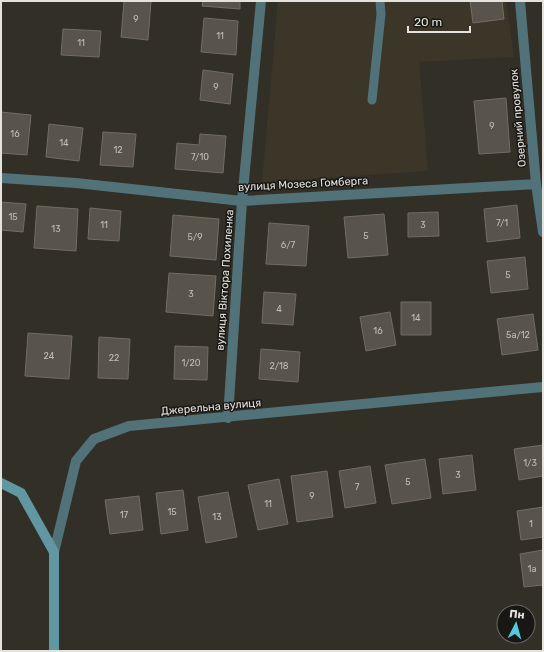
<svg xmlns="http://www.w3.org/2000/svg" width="544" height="652" font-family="Rubik,sans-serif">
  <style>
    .built { fill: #3c3628 }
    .building { fill: #58544c; stroke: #716d64 }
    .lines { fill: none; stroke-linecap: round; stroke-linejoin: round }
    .lane { stroke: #517279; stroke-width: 9 }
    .street { stroke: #517279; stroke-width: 10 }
    .secondary { stroke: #6197a3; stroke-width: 10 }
    .labels { text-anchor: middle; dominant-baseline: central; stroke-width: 3; stroke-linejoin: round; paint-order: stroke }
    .number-label { font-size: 9px; fill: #c1beb9 }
    .street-label { font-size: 11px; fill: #e4e2dd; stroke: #191714 }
  </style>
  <rect width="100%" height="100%" fill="#322f27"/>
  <!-- built -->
  <path class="built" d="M278,1H506L514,57L419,62L428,171L262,182Z"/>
  <!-- building -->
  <path class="building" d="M124,1H151L148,40L121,37Z
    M203,1H240V9L202,6Z
    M470,1H502L504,19L473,23Z
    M204,18L238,21L236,55L201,52Z
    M63,29L101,31L99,57L61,55Z
    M203,70L233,74L230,104L200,100Z
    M506,98L510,152L479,154L474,101Z
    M1,112L31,115L27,155L1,153Z
    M49,124L83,128L79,161L46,157Z
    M103,132L136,134L133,167L100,165Z
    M200,134L226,136L223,173L175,169L177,143L199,145Z
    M1,202L26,204L23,232L1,230Z
    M517,205L520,238L487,242L484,209Z
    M37,206L78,209L76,251L34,248Z
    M90,208L121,211L119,241L88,239Z
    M438,212L439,236L408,237V213Z
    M384,214L388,255L348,258L344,217Z
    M173,215L219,219L216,260L170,256Z
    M269,223L309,226L306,266L266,264Z
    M525,257L528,289L491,293L487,261Z
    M169,273L216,276L213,316L166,312Z
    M264,292L296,294L293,325L262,323Z
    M401,302H431V335H401Z
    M390,312L396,345L366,351L360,317Z
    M533,314L538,350L502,355L497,319Z
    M28,333L72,336L69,379L25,376Z
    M99,337L130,339L128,379L98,378Z
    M175,346L208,347L207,380L174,379Z
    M261,349L300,352L298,382L259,379Z
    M543,445V476L519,480L514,449Z
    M472,455L476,490L443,494L439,459Z
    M425,459L431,498L392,504L385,465Z
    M370,466L376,503L345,508L339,471Z
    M327,471L333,517L297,522L291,476Z
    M279,479L288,524L258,530L248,485Z
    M183,490L188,530L161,534L156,493Z
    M228,492L237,537L206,543L198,497Z
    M139,496L143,530L110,534L105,500Z
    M543,507V537L521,540L517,511Z
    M543,550V585L524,587L520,554Z"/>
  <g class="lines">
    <!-- lane -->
    <path class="lane" d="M372,100L381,14L380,1"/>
    <!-- street -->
    <path class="street" d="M520,1L536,184L543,232
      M1,178L76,183L242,201L536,184
      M228,418L242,201L261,1
      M54,552L76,461L94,439L129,426L543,387"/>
    <!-- secondary -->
    <path class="secondary" d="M1,483L21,493L54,552V651"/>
  </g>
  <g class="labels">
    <!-- number labels -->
    <g class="number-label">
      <text x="136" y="19">9</text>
      <text x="220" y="36">11</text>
      <text x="81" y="43">11</text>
      <text x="216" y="87">9</text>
      <text x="492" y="126">9</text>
      <text x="15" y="134">16</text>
      <text x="64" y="143">14</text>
      <text x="118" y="150">12</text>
      <text x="200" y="157">7/10</text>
      <text x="13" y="217">15</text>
      <text x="502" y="223">7/1</text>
      <text x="104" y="225">11</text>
      <text x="423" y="225">3</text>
      <text x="56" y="229">13</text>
      <text x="366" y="236">5</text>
      <text x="195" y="237">5/9</text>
      <text x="288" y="245">6/7</text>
      <text x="508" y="275">5</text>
      <text x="191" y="294">3</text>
      <text x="279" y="309">4</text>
      <text x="416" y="318">14</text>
      <text x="378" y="331">16</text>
      <text x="518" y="335">5а/12</text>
      <text x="49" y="356">24</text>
      <text x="114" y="358">22</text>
      <text x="191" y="363">1/20</text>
      <text x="279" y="366">2/18</text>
      <text x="530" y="463">1/3</text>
      <text x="458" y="475">3</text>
      <text x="408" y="482">5</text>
      <text x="357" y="487">7</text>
      <text x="312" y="496">9</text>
      <text x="268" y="504">11</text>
      <text x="172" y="512">15</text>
      <text x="124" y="515">17</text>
      <text x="217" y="517">13</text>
      <text x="531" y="524">1</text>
      <text x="532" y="569">1а</text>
    </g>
    <!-- street labels -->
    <g class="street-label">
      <text transform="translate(518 118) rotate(-95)">Озерний провулок</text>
      <text transform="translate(303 184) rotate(-3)">вулиця Мозеса Гомберга</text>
      <text transform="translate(225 280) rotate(-86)">вулиця Віктора Похиленка</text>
      <text transform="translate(211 407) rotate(-5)">Джерельна вулиця</text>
    </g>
  </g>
  <!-- border -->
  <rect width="544" height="652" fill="none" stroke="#e4e2dd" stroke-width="4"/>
  <!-- north arrow -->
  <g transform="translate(516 624) rotate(6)"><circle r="19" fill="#191714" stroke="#6a6864"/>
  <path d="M0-3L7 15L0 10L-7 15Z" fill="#56c9e0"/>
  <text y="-6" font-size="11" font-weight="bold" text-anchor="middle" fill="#e4e2dd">Пн</text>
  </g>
  <!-- scale -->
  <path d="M408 26v6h62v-6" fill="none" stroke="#e4e2dd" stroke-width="2"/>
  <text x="414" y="26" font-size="12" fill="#e4e2dd" stroke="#191714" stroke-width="3" paint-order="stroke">20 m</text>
</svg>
